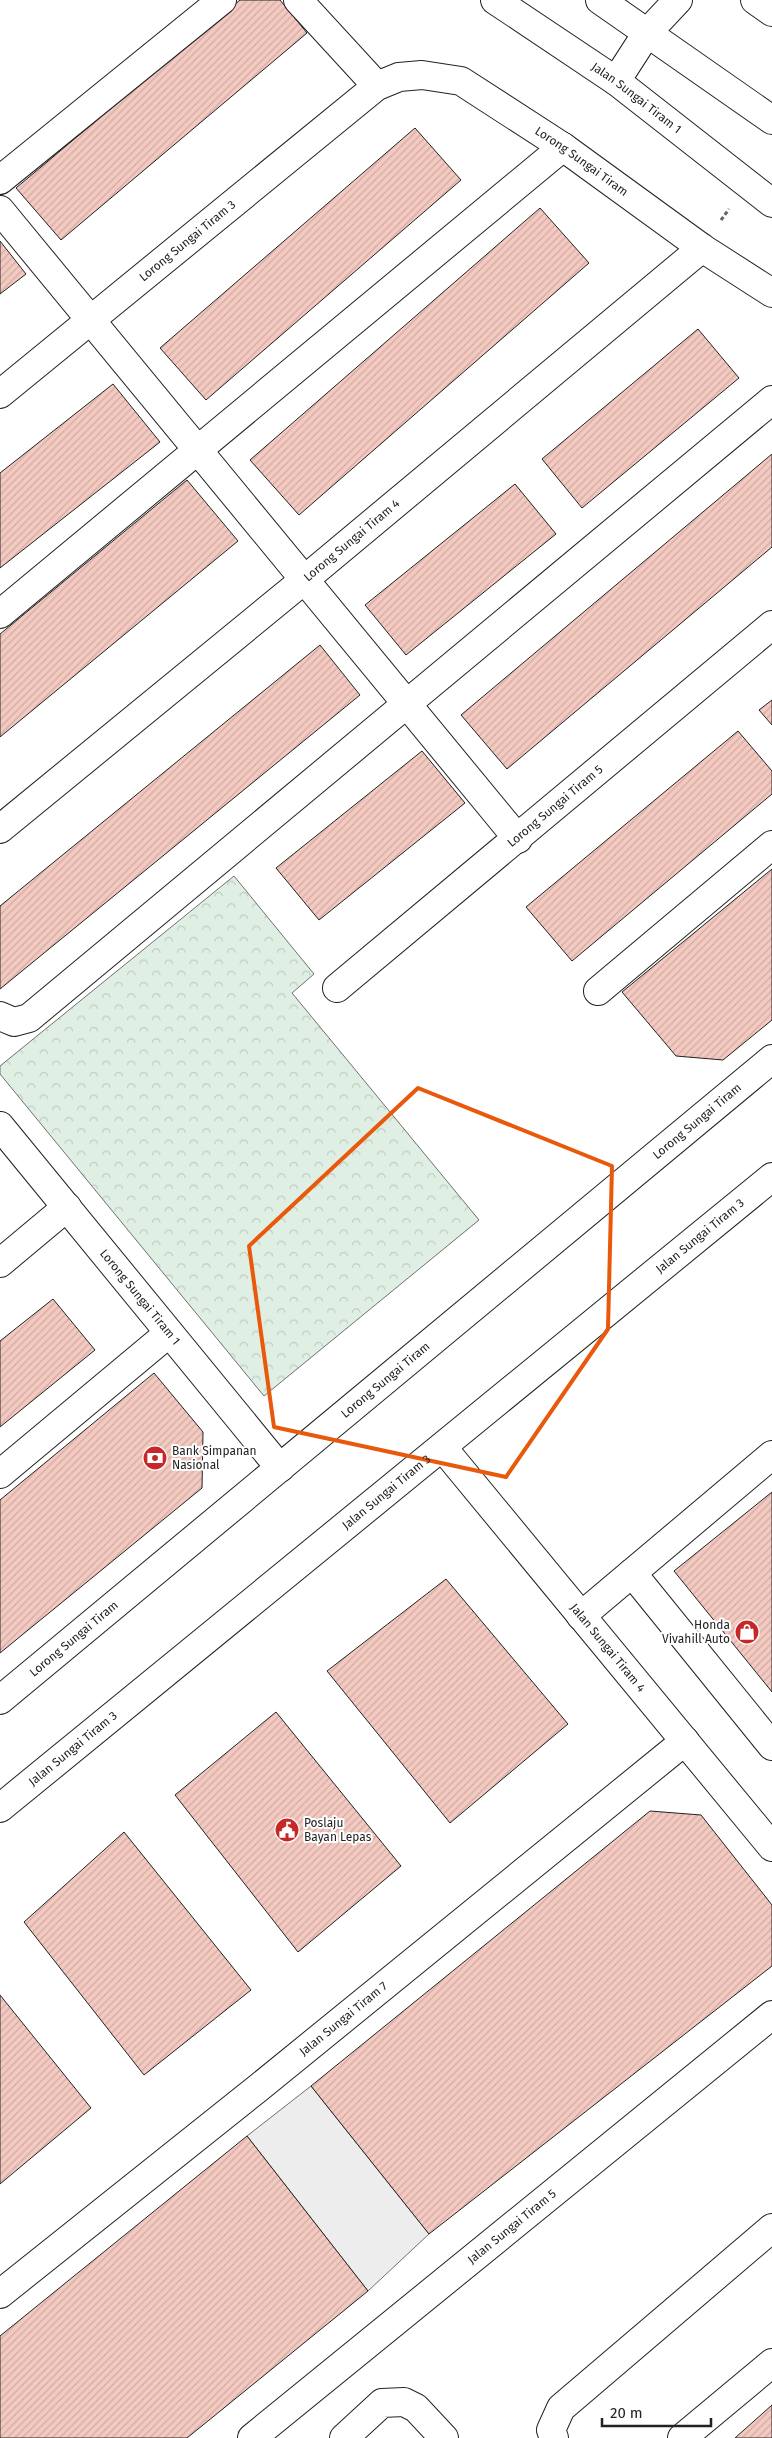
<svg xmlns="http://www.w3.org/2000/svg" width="772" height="2438" font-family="'Fira Sans',sans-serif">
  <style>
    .park { fill: url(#park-crowns); stroke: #6f6f6f }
    .parking { fill: #ededed; stroke: #6f6f6f }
    .building { fill: url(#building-hatch); stroke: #222 }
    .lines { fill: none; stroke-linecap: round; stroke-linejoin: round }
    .minor-casing { stroke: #222; stroke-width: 30 }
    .path { stroke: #646464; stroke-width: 3; stroke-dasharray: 4 2.5; stroke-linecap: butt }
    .minor { stroke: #fff; stroke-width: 28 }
    .marked { fill: none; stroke: #e8590c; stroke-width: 4; stroke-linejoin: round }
    .labels { text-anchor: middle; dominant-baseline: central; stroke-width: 4; stroke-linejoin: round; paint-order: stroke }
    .street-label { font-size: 12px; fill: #222; stroke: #fff }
    .poi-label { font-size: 12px; fill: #222; stroke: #fff; text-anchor: start }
  </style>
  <defs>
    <pattern id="park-crowns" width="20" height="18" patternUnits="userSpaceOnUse" patternTransform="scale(1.25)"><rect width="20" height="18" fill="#e0efe3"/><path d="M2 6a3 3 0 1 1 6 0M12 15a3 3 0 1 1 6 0" fill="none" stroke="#c0cdc2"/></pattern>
    <pattern id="building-hatch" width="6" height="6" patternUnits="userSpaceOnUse" patternTransform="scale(1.25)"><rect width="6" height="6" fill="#f3c9c0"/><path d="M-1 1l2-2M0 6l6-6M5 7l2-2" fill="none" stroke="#d0aca5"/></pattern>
  </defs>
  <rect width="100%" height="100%" fill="#fff"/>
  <!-- park -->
  <path class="park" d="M234,876L314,974L292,993L479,1220L264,1396L0,1074V1066Z"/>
  <!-- parking -->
  <path class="parking" d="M311,2086L429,2234L368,2291L247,2136Z"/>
  <!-- building -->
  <path class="building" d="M240,0H280L307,33L61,240L16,188Z
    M415,128L461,180L206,400L160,348Z
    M540,208L589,263L299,515L250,460Z
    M0,241L26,274L0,294Z
    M698,329L739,378L582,508L542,459Z
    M113,384L160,442L0,568V473Z
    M772,454V547L507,769L461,715Z
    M187,480L238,541L0,737V634Z
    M515,484L556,534L406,655L365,605Z
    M320,645L360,695L0,989V906Z
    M772,700V725L759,710Z
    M738,731L772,771V794L572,961L526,907Z
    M422,751L465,803L319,920L276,868Z
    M772,869V1020L723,1060L676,1056L622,992Z
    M53,1299L95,1350L0,1427V1341Z
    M154,1373L203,1432L202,1488L0,1653V1500Z
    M772,1492V1692L674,1571Z
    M446,1579L568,1724L450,1823L327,1671Z
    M276,1712L401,1866L298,1952L175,1795Z
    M650,1811L701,1815L772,1905V1966L429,2234L311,2086Z
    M124,1832L251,1990L144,2075L24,1922Z
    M0,1995L91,2108L0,2184Z
    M247,2136L368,2291L187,2438H0V2336Z
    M772,2405V2438H735Z"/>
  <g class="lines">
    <defs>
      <g id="minor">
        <path d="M298,0L377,86"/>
        <path id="s1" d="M495,0L616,81L772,203"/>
        <path d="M600,0L772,120"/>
        <path d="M755,0L772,12"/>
        <path d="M616,81L647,33L678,0"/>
        <path d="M0,180L222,0"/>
        <path d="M0,210L518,839"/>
        <path id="s2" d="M0,394L377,86L399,77L422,75L461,81L563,147L702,248L772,293"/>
        <path d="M0,614L563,147"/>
        <path id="s3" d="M0,829L304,580L702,248"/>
        <path id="s4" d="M337,988L772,625"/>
        <path d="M598,991L772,845"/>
        <path d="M0,1016L14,1022L29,1018L772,400"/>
        <path id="s5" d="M0,1126L280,1468"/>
        <path d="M0,1263L67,1207"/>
        <path id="s6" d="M443,1448L772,1847"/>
        <path d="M0,1474L169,1333"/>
        <path d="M632,1573L772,1746"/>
        <path d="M581,1616L772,1455"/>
        <path id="s7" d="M0,1700L772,1059"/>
        <path id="s8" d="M0,1808L772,1177"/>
        <path id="s9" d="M0,2294L257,2089L685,1741"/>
        <path id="s10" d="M252,2438L772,2015"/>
        <path d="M344,2438L382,2403L404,2402L416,2408L444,2438"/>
        <path d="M554,2438L551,2430L561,2408L772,2228"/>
        <path d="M682,2438L772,2363"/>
      </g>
    </defs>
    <!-- minor casing -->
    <use href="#minor" class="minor-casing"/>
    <!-- path -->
    <path class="path" d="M721,220L729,209"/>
    <!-- minor -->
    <use href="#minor" class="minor"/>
  </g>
  <!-- marked area -->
  <path class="marked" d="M418,1088L612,1166L608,1329L506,1477L274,1427L249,1246Z"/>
  <!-- icons -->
  <defs>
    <symbol id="bank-disc" viewBox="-11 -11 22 22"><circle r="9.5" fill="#c62828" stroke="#fff"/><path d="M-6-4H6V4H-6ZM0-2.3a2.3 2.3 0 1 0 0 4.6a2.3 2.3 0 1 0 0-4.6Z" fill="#fff"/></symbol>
    <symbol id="shop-disc" viewBox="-11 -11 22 22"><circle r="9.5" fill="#c62828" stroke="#fff"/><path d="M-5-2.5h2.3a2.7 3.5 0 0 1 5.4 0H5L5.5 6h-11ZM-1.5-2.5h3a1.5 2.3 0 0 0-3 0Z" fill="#fff"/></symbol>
    <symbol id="civic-disc" viewBox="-11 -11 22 22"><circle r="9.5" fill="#c62828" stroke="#fff"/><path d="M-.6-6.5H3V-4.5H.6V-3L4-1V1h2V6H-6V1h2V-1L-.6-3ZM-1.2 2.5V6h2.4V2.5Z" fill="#fff"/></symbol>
  </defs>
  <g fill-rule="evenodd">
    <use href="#bank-disc" x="141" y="1444" width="28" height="28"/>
    <use href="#shop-disc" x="733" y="1618" width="28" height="28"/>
    <use href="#civic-disc" x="273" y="1816" width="28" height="28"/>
  </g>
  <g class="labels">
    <!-- street labels -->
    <g class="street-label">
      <text stroke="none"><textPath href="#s1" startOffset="172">Jalan Sungai Tiram 1</textPath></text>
      <text stroke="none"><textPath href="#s2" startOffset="718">Lorong Sungai Tiram</textPath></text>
      <text stroke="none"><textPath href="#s2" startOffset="242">Lorong Sungai Tiram 3</textPath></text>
      <text stroke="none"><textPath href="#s3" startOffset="455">Lorong Sungai Tiram 4</textPath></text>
      <text stroke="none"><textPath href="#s4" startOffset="284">Lorong Sungai Tiram 5</textPath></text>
      <text stroke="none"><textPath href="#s7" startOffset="906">Lorong Sungai Tiram</textPath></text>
      <text stroke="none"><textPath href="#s8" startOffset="904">Jalan Sungai Tiram 3</textPath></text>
      <text stroke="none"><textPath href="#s5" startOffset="221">Lorong Sungai Tiram 1</textPath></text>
      <text stroke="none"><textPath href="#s7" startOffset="501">Lorong Sungai Tiram</textPath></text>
      <text stroke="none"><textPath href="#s8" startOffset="499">Jalan Sungai Tiram 3</textPath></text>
      <text stroke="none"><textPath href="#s7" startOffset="96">Lorong Sungai Tiram</textPath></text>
      <text stroke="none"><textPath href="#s6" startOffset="259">Jalan Sungai Tiram 4</textPath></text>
      <text stroke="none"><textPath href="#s8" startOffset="94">Jalan Sungai Tiram 3</textPath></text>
      <text stroke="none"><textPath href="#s9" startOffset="440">Jalan Sungai Tiram 7</textPath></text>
      <text stroke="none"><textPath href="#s10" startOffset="335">Jalan Sungai Tiram 5</textPath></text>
    </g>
    <!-- poi labels -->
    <g class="poi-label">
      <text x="172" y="1451">Bank Simpanan<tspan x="172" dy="14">Nasional</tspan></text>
      <text x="730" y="1625" text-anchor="end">Honda<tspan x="730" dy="14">Vivahill Auto</tspan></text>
      <text x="304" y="1823">Poslaju<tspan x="304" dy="14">Bayan Lepas</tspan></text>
    </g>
  </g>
  <!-- scale -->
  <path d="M602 2418v8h109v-8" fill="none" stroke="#222222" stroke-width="2.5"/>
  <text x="610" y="2418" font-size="15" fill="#222222" stroke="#ffffff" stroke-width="4" paint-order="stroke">20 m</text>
</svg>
